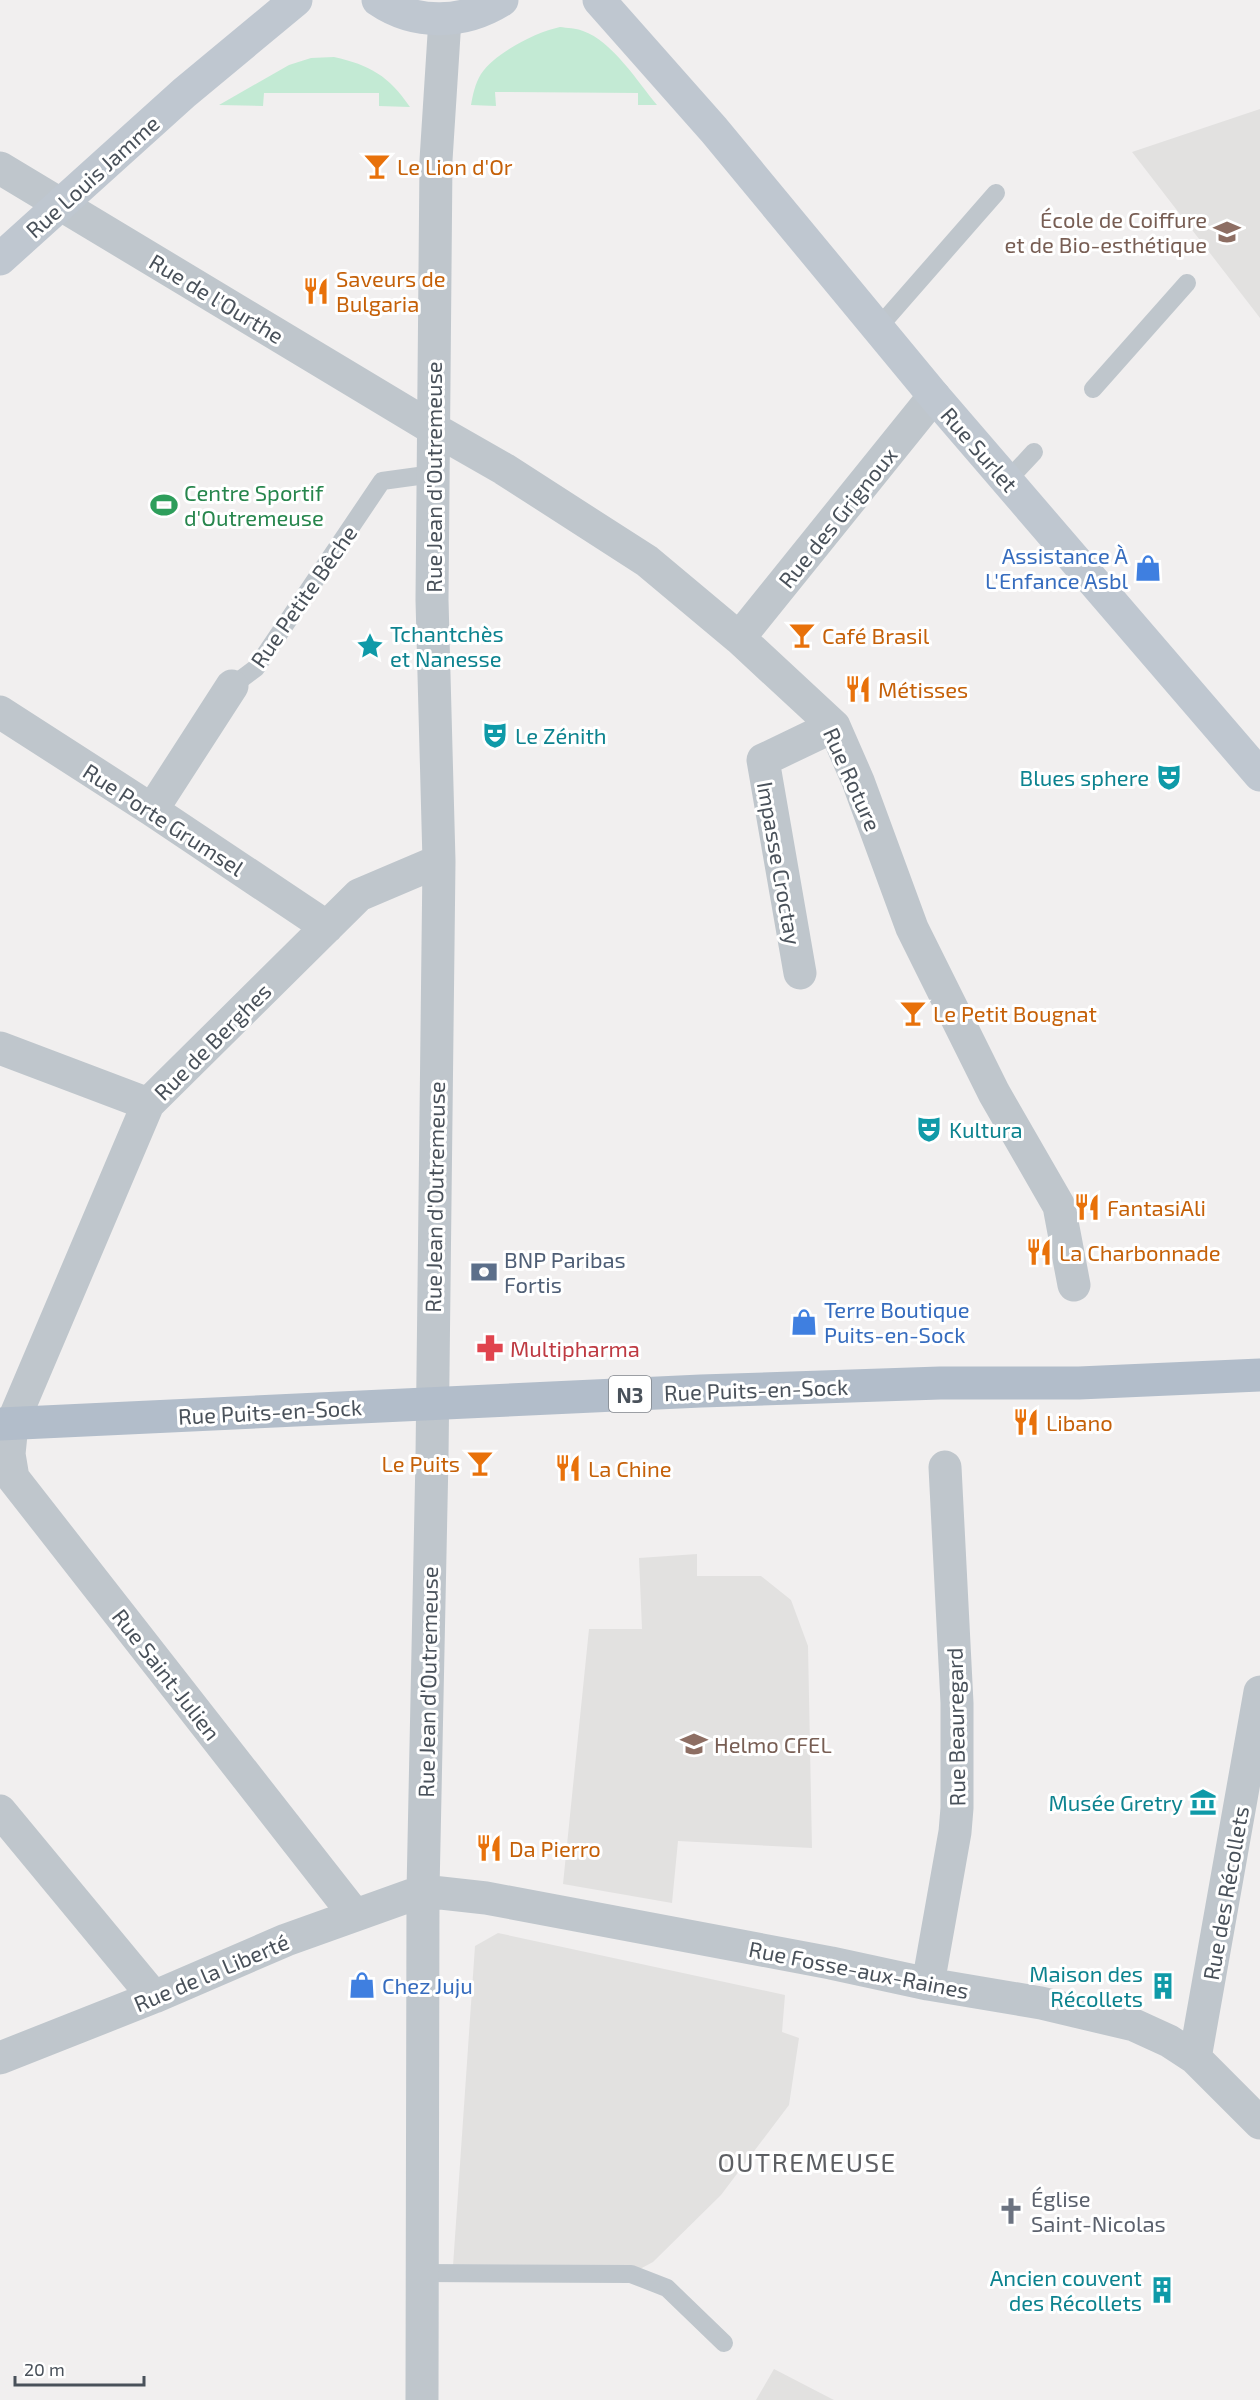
<svg xmlns="http://www.w3.org/2000/svg" width="1260" height="2400" font-family="'Exo 2',sans-serif">
  <style>
    .education { fill: #e2e1e0 }
    .green { fill: #c3ead4 }
    .lines { fill: none; stroke-linecap: round; stroke-linejoin: round }
    .lane { stroke: #bfc6cc; stroke-width: 18 }
    .street { stroke: #bfc6cc; stroke-width: 33 }
    .secondary { stroke: #bfc7d0; stroke-width: 33 }
    .primary { stroke: #b2bdca; stroke-width: 33 }
    .labels { text-anchor: middle; dominant-baseline: central; stroke-width: 6; stroke-linejoin: round; paint-order: stroke }
    .shield { fill: #fff; stroke: #80858c; stroke-width: 1.5 }
    .shield-label { font-size: 21px; font-weight: bold; fill: #49515a }
    .food-label { font-size: 22px; fill: #c56008; stroke: #fff; text-anchor: start }
    .street-label { font-size: 22px; fill: #49515a; stroke: #fff }
    .education-label { font-size: 22px; fill: #785e54; stroke: #fff; text-anchor: end }
    .leisure-label { font-size: 22px; fill: #27864d; stroke: #fff; text-anchor: start }
    .shop-label { font-size: 22px; fill: #366cbe; stroke: #fff; text-anchor: start }
    .culture-label { font-size: 22px; fill: #0d838f; stroke: #fff; text-anchor: end }
    .service-label { font-size: 22px; fill: #4e5e75; stroke: #fff; text-anchor: start }
    .health-label { font-size: 22px; fill: #be3a42; stroke: #fff; text-anchor: start }
    .worship-label { font-size: 22px; fill: #5b616d; stroke: #fff; text-anchor: start }
    .quarter-label { font-size: 26px; letter-spacing: 1.5px; fill: #5d5f63; stroke: #fff }
  </style>
  <rect width="100%" height="100%" fill="#f1efef"/>
  <!-- education -->
  <path class="education" d="M1260,109V318L1132,152Z
    M697,1554V1576H761L791,1600L808,1646L812,1848L678,1841L672,1903L563,1884L589,1629H642L639,1558Z
    M498,1933L785,1995L782,2032L799,2038L789,2105L721,2195L653,2262L621,2279L453,2266L475,1946Z
    M774,2369L830,2398L834,2400H756Z"/>
  <!-- green -->
  <path class="green" d="M560,27C567,28 576,28 583,31C612,41 638,82 657,105H638V93L495,92L496,106L471,105C473,94 475,84 481,74C495,53 536,32 560,27Z
    M334,57C370,65 389,76 410,107L379,106V93H264L263,106L219,105L289,65L311,58Z"/>
  <g class="lines">
    <!-- lane -->
    <path class="lane" d="M877,329L996,193
      M1093,389L1187,283
      M1007,481L1034,452
      M232,686L256,668L382,481L433,474
      M422,2273L631,2274L667,2288L724,2343"/>
    <!-- street -->
    <path class="street" d="M0,168L434,429L504,469L647,561L739,638L834,726L858,781L912,928L994,1093L1059,1206L1074,1285
      M739,638L934,396
      M0,712L152,810L327,927
      M152,810L232,686
      M800,973L763,760L834,726
      M0,1048L148,1104
      M0,1811L154,1997
      M354,1914L13,1478L9,1454L12,1424L148,1104L359,895L439,861
      M928,1984L955,1832L957,1808V1703L945,1467
      M0,2058L154,1997L286,1940L423,1891L486,1898L831,1963L928,1984L1041,2003L1134,2025L1169,2041L1195,2058L1260,2123
      M1195,2058L1260,1692
      M422,2400L423,1891L432,1457L439,861L432,600L436,160L445,19"/>
    <!-- secondary -->
    <path class="secondary" d="M378,0C416,26 464,24 502,0
      M599,0L714,130L934,396L1260,775
      M0,259L184,93L296,0"/>
    <!-- primary -->
    <path class="primary" d="M0,1424L701,1391L940,1383H1079L1260,1375"/>
  </g>
  <!-- icons -->
  <defs>
    <symbol id="bar-bare" viewBox="-9 -9 18 18"><path d="M-6-5H6L.8 .8V4.5H3.5V6h-7V4.5H-.8V.8Z" fill="#e8710a" stroke="#fff" stroke-width="2.5" paint-order="stroke"/></symbol>
    <symbol id="school-bare" viewBox="-9 -9 18 18"><path d="M0-5L7-2L0 1L-7-2ZM-4 1L0 2.5L4 1V4Q0 6-4 4Z" fill="#8d6e63" stroke="#fff" stroke-width="2.5" paint-order="stroke"/></symbol>
    <symbol id="restaurant-bare" viewBox="-9 -9 18 18"><path d="M-5-6h1v4h1v-4h1v4h1v-4h1v5L-1.5 .5V6h-2V.5L-5-1ZM5-6V6H3V1.5H1.5Q1.5-4 5-6Z" fill="#e8710a" stroke="#fff" stroke-width="2.5" paint-order="stroke"/></symbol>
    <symbol id="stadium-bare" viewBox="-9 -9 18 18"><path d="M0-5a6.5 5 0 1 0 0 10a6.5 5 0 1 0 0-10ZM-3.5-1.8h7v3.6h-7Z" fill="#2e9e5b" stroke="#fff" stroke-width="2.5" paint-order="stroke"/></symbol>
    <symbol id="shop-bare" viewBox="-9 -9 18 18"><path d="M-5-2.5h2.3a2.7 3.5 0 0 1 5.4 0H5L5.5 6h-11ZM-1.5-2.5h3a1.5 2.3 0 0 0-3 0Z" fill="#3f7fe0" stroke="#fff" stroke-width="2.5" paint-order="stroke"/></symbol>
    <symbol id="sight-bare" viewBox="-9 -9 18 18"><path d="M0-6L1.8-2.2L6-1.7L2.9 1.2L3.7 5.4L0 3.3L-3.7 5.4L-2.9 1.2L-6-1.7L-1.8-2.2Z" fill="#0f9aa8" stroke="#fff" stroke-width="2.5" paint-order="stroke"/></symbol>
    <symbol id="theatre-bare" viewBox="-9 -9 18 18"><path d="M-5-5.5Q0-4 5-5.5V0Q5 5 0 6Q-5 5-5 0ZM-3.3-2.5H-1v1.5H-3.3ZM1-2.5H3.3v1.5H1ZM-2.8 1Q0 5.5 2.8 1Z" fill="#0f9aa8" stroke="#fff" stroke-width="2.5" paint-order="stroke"/></symbol>
    <symbol id="bank-bare" viewBox="-9 -9 18 18"><path d="M-6-4H6V4H-6ZM0-2.3a2.3 2.3 0 1 0 0 4.6a2.3 2.3 0 1 0 0-4.6Z" fill="#5c6f8a" stroke="#fff" stroke-width="2.5" paint-order="stroke"/></symbol>
    <symbol id="pharmacy-bare" viewBox="-9 -9 18 18"><path d="M-2-6h4v4h4v4h-4v4h-4v-4h-4v-4h4Z" fill="#e0444e" stroke="#fff" stroke-width="2.5" paint-order="stroke"/></symbol>
    <symbol id="university-bare" viewBox="-9 -9 18 18"><path d="M0-5L7-2L0 1L-7-2ZM-4 1L0 2.5L4 1V4Q0 6-4 4Z" fill="#8d6e63" stroke="#fff" stroke-width="2.5" paint-order="stroke"/></symbol>
    <symbol id="museum-bare" viewBox="-9 -9 18 18"><path d="M0-6L6-3V-2H-6V-3ZM-5-1h2V3h-2ZM-1-1h2V3h-2ZM3-1h2V3H3ZM-6 4H6V6H-6Z" fill="#0f9aa8" stroke="#fff" stroke-width="2.5" paint-order="stroke"/></symbol>
    <symbol id="building-bare" viewBox="-9 -9 18 18"><path d="M-4-6H4V6H1V3H-1V6H-4ZM-2.5-4.3h1.7v1.8h-1.7ZM.8-4.3h1.7v1.8H.8ZM-2.5-1h1.7V.8h-1.7ZM.8-1h1.7V.8H.8Z" fill="#0f9aa8" stroke="#fff" stroke-width="2.5" paint-order="stroke"/></symbol>
    <symbol id="church-bare" viewBox="-9 -9 18 18"><path d="M-1.2-6h2.4v3.5h3.3v2.4h-3.3V6h-2.4V-.1h-3.3v-2.4h3.3Z" fill="#6b7280" stroke="#fff" stroke-width="2.5" paint-order="stroke"/></symbol>
  </defs>
  <g fill-rule="evenodd">
    <use href="#bar-bare" x="358" y="147" width="38" height="38"/>
    <use href="#school-bare" x="1208" y="213" width="38" height="38"/>
    <use href="#restaurant-bare" x="297" y="272" width="38" height="38"/>
    <use href="#stadium-bare" x="145" y="486" width="38" height="38"/>
    <use href="#shop-bare" x="1129" y="549" width="38" height="38"/>
    <use href="#bar-bare" x="783" y="616" width="38" height="38"/>
    <use href="#sight-bare" x="351" y="627" width="38" height="38"/>
    <use href="#restaurant-bare" x="839" y="670" width="38" height="38"/>
    <use href="#theatre-bare" x="476" y="716" width="38" height="38"/>
    <use href="#theatre-bare" x="1150" y="758" width="38" height="38"/>
    <use href="#bar-bare" x="894" y="994" width="38" height="38"/>
    <use href="#theatre-bare" x="910" y="1110" width="38" height="38"/>
    <use href="#restaurant-bare" x="1068" y="1188" width="38" height="38"/>
    <use href="#restaurant-bare" x="1020" y="1233" width="38" height="38"/>
    <use href="#bank-bare" x="465" y="1253" width="38" height="38"/>
    <use href="#shop-bare" x="785" y="1303" width="38" height="38"/>
    <use href="#pharmacy-bare" x="471" y="1329" width="38" height="38"/>
    <use href="#restaurant-bare" x="1007" y="1403" width="38" height="38"/>
    <use href="#bar-bare" x="461" y="1444" width="38" height="38"/>
    <use href="#restaurant-bare" x="549" y="1449" width="38" height="38"/>
    <use href="#university-bare" x="675" y="1725" width="38" height="38"/>
    <use href="#museum-bare" x="1184" y="1783" width="38" height="38"/>
    <use href="#restaurant-bare" x="470" y="1829" width="38" height="38"/>
    <use href="#shop-bare" x="343" y="1966" width="38" height="38"/>
    <use href="#building-bare" x="1144" y="1967" width="38" height="38"/>
    <use href="#church-bare" x="992" y="2192" width="38" height="38"/>
    <use href="#building-bare" x="1143" y="2271" width="38" height="38"/>
  </g>
  <g class="labels">
    <!-- shield labels -->
    <rect class="shield" x="609" y="1376" width="42" height="36" rx="4.5"/>
    <g class="shield-label">
      <text x="630" y="1394">N3</text>
    </g>
    <!-- food labels -->
    <g class="food-label">
      <text x="397" y="166">Le Lion d'Or</text>
      <text x="336" y="278">Saveurs de<tspan x="336" dy="25">Bulgaria</tspan></text>
      <text x="822" y="635">Café Brasil</text>
      <text x="878" y="689">Métisses</text>
      <text x="933" y="1013">Le Petit Bougnat</text>
      <text x="1107" y="1207">FantasiAli</text>
      <text x="1059" y="1252">La Charbonnade</text>
      <text x="1046" y="1422">Libano</text>
      <text x="460" y="1463" text-anchor="end">Le Puits</text>
      <text x="588" y="1468">La Chine</text>
      <text x="509" y="1848">Da Pierro</text>
    </g>
    <!-- street labels -->
    <g class="street-label">
      <text transform="translate(92 176) rotate(-42)">Rue Louis Jamme</text>
      <text transform="translate(217 298) rotate(31)">Rue de l'Ourthe</text>
      <text transform="translate(980 449) rotate(49)">Rue Surlet</text>
      <text transform="translate(433 477) rotate(-90)">Rue Jean d'Outremeuse</text>
      <text transform="translate(837 517) rotate(-51)">Rue des Grignoux</text>
      <text transform="translate(303 596) rotate(-55)">Rue Petite Bêche</text>
      <text transform="translate(853 779) rotate(66)">Rue Roture</text>
      <text transform="translate(164 819) rotate(33)">Rue Porte Grumsel</text>
      <text transform="translate(780 863) rotate(80)">Impasse Croctay</text>
      <text transform="translate(212 1041) rotate(-45)">Rue de Berghes</text>
      <text transform="translate(434 1197) rotate(-89)">Rue Jean d'Outremeuse</text>
      <text transform="translate(756 1389) rotate(-2)">Rue Puits-en-Sock</text>
      <text transform="translate(270 1411) rotate(-3)">Rue Puits-en-Sock</text>
      <text transform="translate(167 1674) rotate(52)">Rue Saint-Julien</text>
      <text transform="translate(427 1682) rotate(-89)">Rue Jean d'Outremeuse</text>
      <text transform="translate(955 1727) rotate(-91)">Rue Beauregard</text>
      <text transform="translate(1225 1893) rotate(-80)">Rue des Récollets</text>
      <text transform="translate(859 1969) rotate(11)">Rue Fosse-aux-Raines</text>
      <text transform="translate(211 1972) rotate(-23)">Rue de la Liberté</text>
    </g>
    <!-- education labels -->
    <g class="education-label">
      <text x="1207" y="219">École de Coiffure<tspan x="1207" dy="25">et de Bio-esthétique</tspan></text>
      <text x="714" y="1744" text-anchor="start">Helmo CFEL</text>
    </g>
    <!-- leisure labels -->
    <g class="leisure-label">
      <text x="184" y="492">Centre Sportif<tspan x="184" dy="25">d'Outremeuse</tspan></text>
    </g>
    <!-- shop labels -->
    <g class="shop-label">
      <text x="1128" y="555" text-anchor="end">Assistance À<tspan x="1128" dy="25">L'Enfance Asbl</tspan></text>
      <text x="824" y="1309">Terre Boutique<tspan x="824" dy="25">Puits-en-Sock</tspan></text>
      <text x="382" y="1985">Chez Juju</text>
    </g>
    <!-- culture labels -->
    <g class="culture-label">
      <text x="390" y="633" text-anchor="start">Tchantchès<tspan x="390" dy="25">et Nanesse</tspan></text>
      <text x="515" y="735" text-anchor="start">Le Zénith</text>
      <text x="1149" y="777">Blues sphere</text>
      <text x="949" y="1129" text-anchor="start">Kultura</text>
      <text x="1183" y="1802">Musée Gretry</text>
      <text x="1143" y="1973">Maison des<tspan x="1143" dy="25">Récollets</tspan></text>
      <text x="1142" y="2277">Ancien couvent<tspan x="1142" dy="25">des Récollets</tspan></text>
    </g>
    <!-- service labels -->
    <g class="service-label">
      <text x="504" y="1259">BNP Paribas<tspan x="504" dy="25">Fortis</tspan></text>
    </g>
    <!-- health labels -->
    <g class="health-label">
      <text x="510" y="1348">Multipharma</text>
    </g>
    <!-- worship labels -->
    <g class="worship-label">
      <text x="1031" y="2198">Église<tspan x="1031" dy="25">Saint-Nicolas</tspan></text>
    </g>
    <!-- quarter labels -->
    <g class="quarter-label">
      <text x="807" y="2161">OUTREMEUSE</text>
    </g>
  </g>
  <!-- scale -->
  <path d="M15 2376v9h129v-9" fill="none" stroke="#49515a" stroke-width="3"/>
  <text x="24" y="2376" font-size="18" fill="#49515a" stroke="#ffffff" stroke-width="4.5" paint-order="stroke">20 m</text>
</svg>
